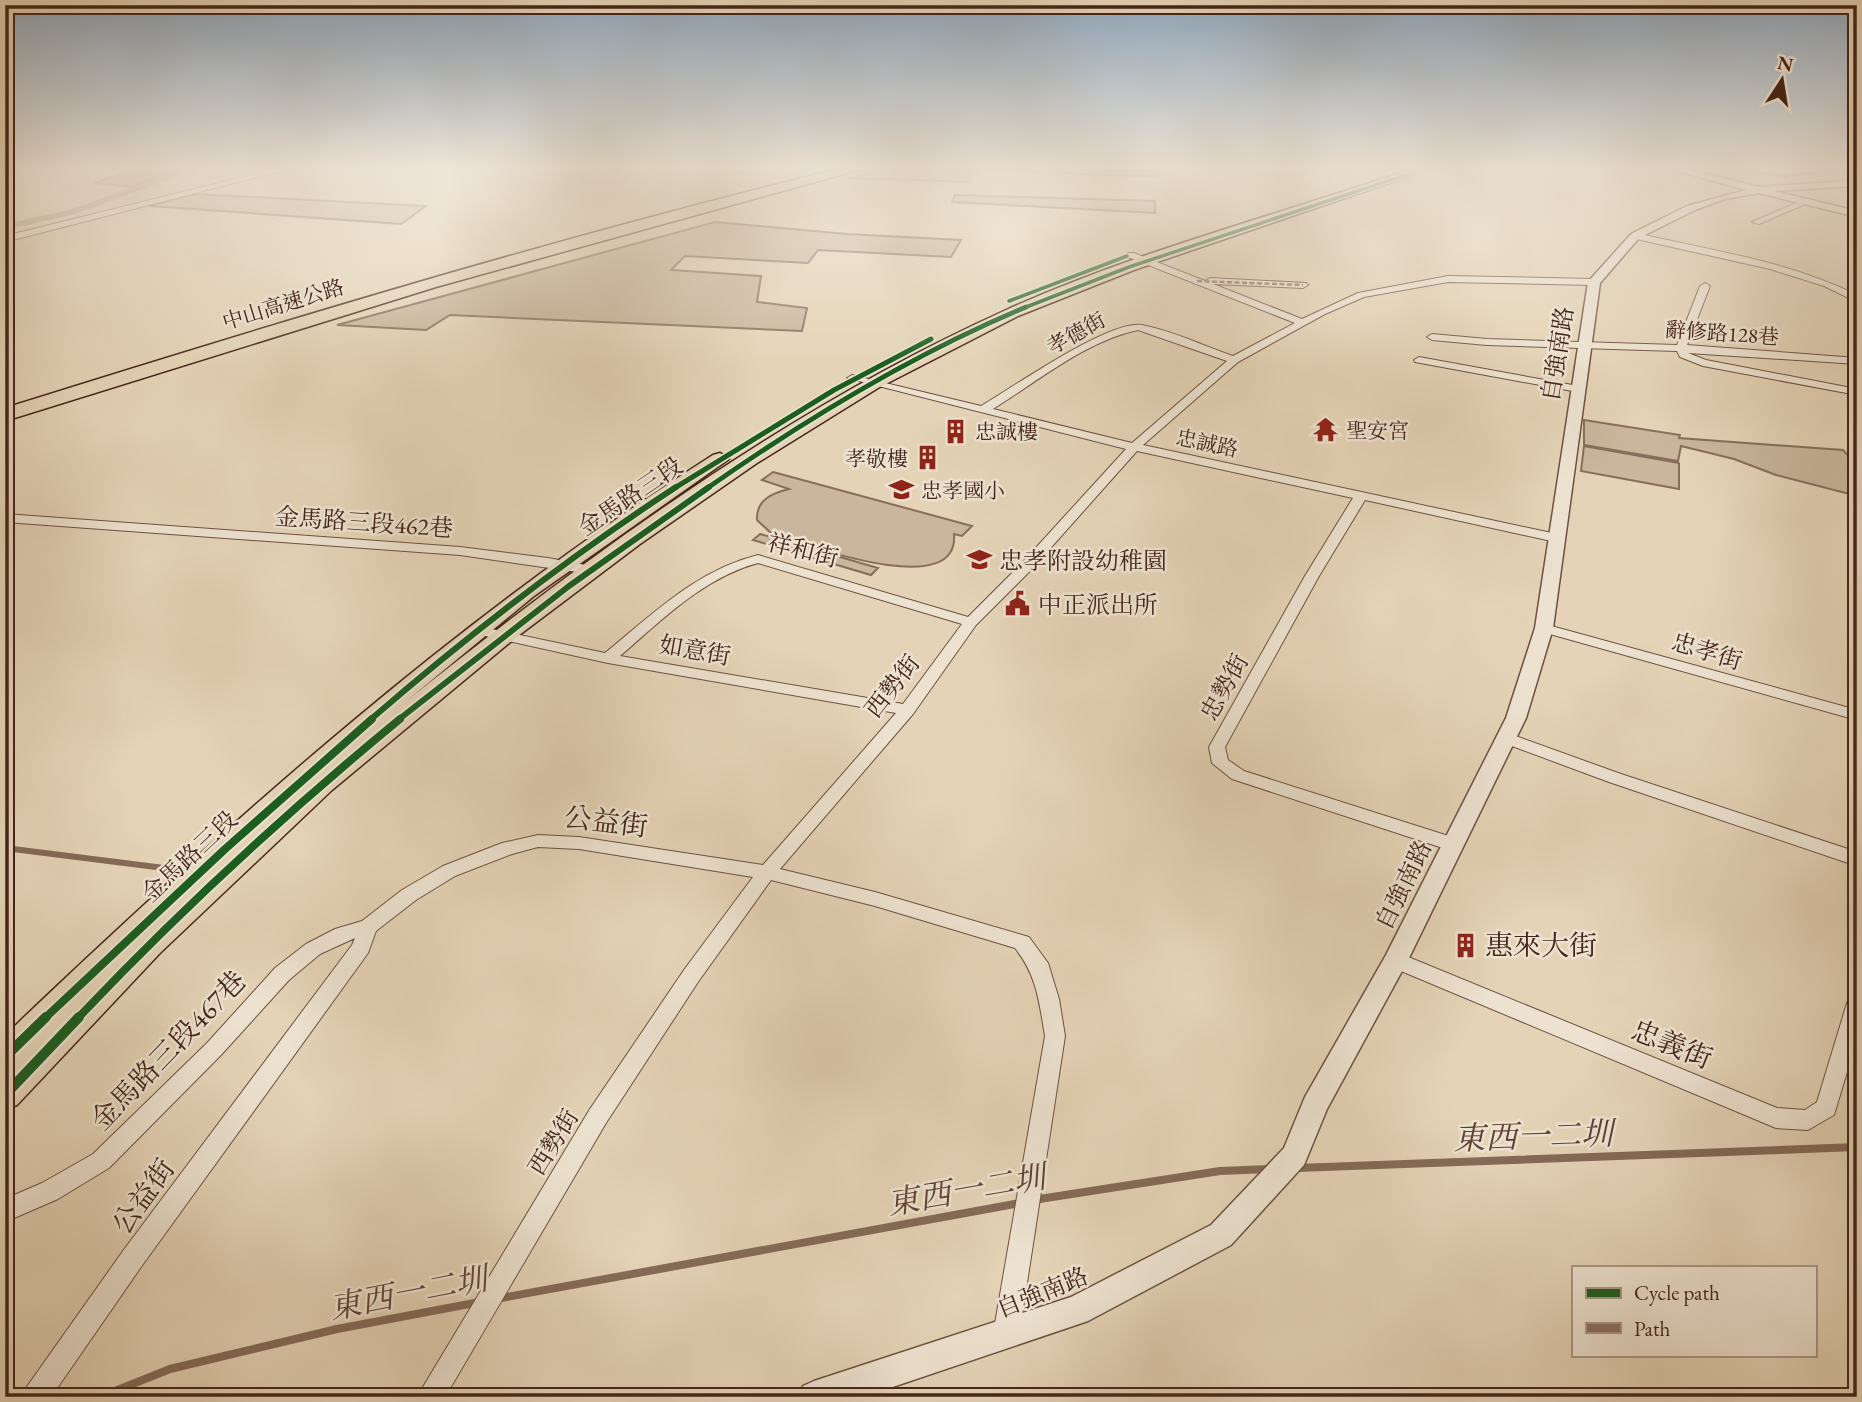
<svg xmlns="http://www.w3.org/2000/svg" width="1862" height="1402" font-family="'EB Garamond','Noto Serif TC',serif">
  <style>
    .green { fill: #c9b69c; stroke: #876e5c; stroke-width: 2 }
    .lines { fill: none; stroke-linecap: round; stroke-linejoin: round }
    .stream-far2 { stroke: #846a58; stroke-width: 2.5 }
    .stream-far1 { stroke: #846a58; stroke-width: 6 }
    .stream { stroke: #846a58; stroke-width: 8 }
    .canal { fill: #ae9881; fill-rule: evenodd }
    .minor-casing { stroke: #6d5142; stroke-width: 2 }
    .tertiary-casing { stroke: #6d5142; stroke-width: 3 }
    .primary-casing { stroke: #45261b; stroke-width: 3 }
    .motorway-casing { stroke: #45261b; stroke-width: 3 }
    .minor { fill: #ede2d0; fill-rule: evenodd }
    .tertiary { fill: #ede2d0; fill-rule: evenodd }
    .primary { fill: #e4d3b6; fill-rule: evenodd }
    .motorway { fill: #e4d3b6; fill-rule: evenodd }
    .quiet { stroke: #8d6e63; stroke-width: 2.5; stroke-dasharray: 5 2.5; stroke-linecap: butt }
    .cycleway-far4-casing { stroke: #ede2d0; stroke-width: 6 }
    .cycleway-far3-casing { stroke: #ede2d0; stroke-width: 8 }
    .cycleway-far2-casing { stroke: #ede2d0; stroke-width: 10 }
    .cycleway-far1-casing { stroke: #ede2d0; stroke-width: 12 }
    .cycleway-casing { stroke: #ede2d0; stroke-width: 15 }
    .cycleway-far4 { stroke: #1b5e20; stroke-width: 3.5 }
    .cycleway-far3 { stroke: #1b5e20; stroke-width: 5 }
    .cycleway-far2 { stroke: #1b5e20; stroke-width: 6 }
    .cycleway-far1 { stroke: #1b5e20; stroke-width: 8 }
    .cycleway { stroke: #1b5e20; stroke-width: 10 }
    .labels { text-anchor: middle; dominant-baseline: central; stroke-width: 5; stroke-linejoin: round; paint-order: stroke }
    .far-street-label { font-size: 21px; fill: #45261b; stroke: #ede2d0 }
    .far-poi-label { font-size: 21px; fill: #45261b; stroke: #ede2d0; text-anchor: start }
    .street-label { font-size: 24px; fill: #45261b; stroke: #ede2d0 }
    .poi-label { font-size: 24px; fill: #45261b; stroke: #ede2d0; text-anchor: start }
    .near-street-label { font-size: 28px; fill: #45261b; stroke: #ede2d0 }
    .near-poi-label { font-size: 28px; fill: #45261b; stroke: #ede2d0; text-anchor: start }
    .near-water-label { font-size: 32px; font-style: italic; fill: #5f4234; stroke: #ede2d0 }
  </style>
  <rect width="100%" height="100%" fill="#e4d3b6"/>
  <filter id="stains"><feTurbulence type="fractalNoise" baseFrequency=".00286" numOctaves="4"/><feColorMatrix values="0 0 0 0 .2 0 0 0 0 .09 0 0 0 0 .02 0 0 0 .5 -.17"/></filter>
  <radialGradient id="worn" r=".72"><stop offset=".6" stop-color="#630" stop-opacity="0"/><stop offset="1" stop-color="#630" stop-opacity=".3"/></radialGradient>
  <!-- green -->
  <path class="green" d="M140,168H182L131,187L95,183Z
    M889,168L1160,171L1154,177L971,169L969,182L849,178Z
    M196,194L426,206L401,224L150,206Z
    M955,195L1155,201V213L952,202Z
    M715,222L847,234L961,240L951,257L818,250L808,263L685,256L671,270L761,276L757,302L807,308L802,331L450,315L426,330L337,325Z
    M1584,420L1680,435L1679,438L1843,450L1857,465V496L1776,475L1734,459L1681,446L1678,461L1584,445Z
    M1584,446L1679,463V489L1581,471Z
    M773,472L972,526L962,536L954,534C960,603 801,543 772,534L757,520C756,500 772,493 789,489L762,480Z
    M760,534L878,568L871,575L753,540Z"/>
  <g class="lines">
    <!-- stream-far2 -->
    <path class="stream-far2" d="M1721,168L1785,176L1838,170"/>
    <!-- stream-far1 -->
    <path class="stream-far1" d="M5,848L164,868"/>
    <!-- stream -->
    <path class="stream" d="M1297,1168L1857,1147
      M1033,1200L1220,1171L1270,1169
      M496,1299L1020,1203
      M100,1397L170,1369L337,1329L480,1302"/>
    <!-- canal -->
    <path class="canal" d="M187,168H200L75,214L5,230V224L69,210Z
      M688,168H729L763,173L759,176Z"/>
    <defs>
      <path id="minor" d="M279,168H293L5,242V236Z
        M1834,168L1857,170V174L1835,170Z
        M1803,200L1810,202L1759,224L1752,222Z
        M1635,233C1709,250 1788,261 1857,295V302L1824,286L1770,269L1632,238L1631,236Z
        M1128,253H1134L1205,281L1210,278L1306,283L1308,285L1303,288L1213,284L1302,319L1358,293L1448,276L1594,279L1599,282L1594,285L1448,282L1364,297L1325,314L1238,362L1143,445L1561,535V541L1556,542L1365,500L1319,576L1225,747L1228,760L1244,771L1458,839L1461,844L1458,849H1446L1232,779L1212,763L1209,747L1305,576L1353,498L1137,451L1031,570L976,625L913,714L780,869L875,892L1029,937L1048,963L1059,999L1065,1036L1019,1335L1015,1344L1006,1348L997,1344L993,1335L1045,1036C1039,1001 1037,976 1015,948L875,906L771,880L698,982L606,1123L445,1397H417L590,1109L684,970L753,877L579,849L538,847L512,854L455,876L416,900L376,931L368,953L141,1267L51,1397H22L26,1388L123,1251L352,945L355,938L320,954L289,980L221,1055L109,1168L58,1199L5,1222V1199L42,1183L93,1154L207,1043L275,968L306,944L335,929L362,921L402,890L443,866L502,843L538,835L579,837L763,865L896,713L608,663L472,633L470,630L472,627L477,626L605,653C653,614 697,570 758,555L968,617L1021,564L1126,449L847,378L852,375L981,406C1012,388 1110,319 1142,325C1173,331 1204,346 1233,356L1295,323L1128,257ZM1138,330L1227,361L1132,443L993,409C1038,381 1086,341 1138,330ZM758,563L962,624L903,704L620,656C662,620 703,578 758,563Z
        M1705,283L1710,286L1687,345L1857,358V364L1688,353L1706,360L1857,389V395L1703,366L1680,357L1677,351L1487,345L1432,340L1427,337L1432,334L1487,339L1677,345L1700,286Z
        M1419,357L1578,386L1583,389L1578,392L1415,362L1414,360Z
        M5,514L460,547L548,558L591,566L598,570L591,574L460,555L5,522Z
        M1544,624L1857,710V720L1539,631L1537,628Z
        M1507,733L1621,774L1857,852V866L1609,782L1501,742L1499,738Z
        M1396,952L1777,1108L1805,1110L1817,1102L1847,1003L1850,997L1857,995V1039L1834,1115L1808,1130L1776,1128L1389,966L1386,960L1389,954Z"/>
      <path id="tertiary" d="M1666,168H1682L1759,187L1857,180V186L1774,191L1857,211V217L1759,193L1725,199L1695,210L1639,238L1600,283L1553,628L1526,718L1408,960L1327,1109L1304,1165L1231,1245L1088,1321L863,1397H798L803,1386L814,1381L1071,1297L1211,1225L1284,1148L1305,1097L1386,955L1506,718L1535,628L1588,282L1631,234L1687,206L1746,190Z"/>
      <path id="primary" d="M1415,168H1433L1134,270L1018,316L878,388L757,463L640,544L514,639L332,790L160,953L17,1105L5,1110V1036L21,1020C237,815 461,615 713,455L720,453L729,459L534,596L404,703C590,554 787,409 1004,311C1136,251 1278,215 1415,168Z"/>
      <path id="motorway" d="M842,168H866L436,287L5,421V408C282,321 560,237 842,168Z"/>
    </defs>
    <!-- minor casing -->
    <use href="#minor" class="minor-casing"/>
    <!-- tertiary casing -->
    <use href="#tertiary" class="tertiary-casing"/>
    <!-- primary casing -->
    <use href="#primary" class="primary-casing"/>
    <!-- motorway casing -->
    <use href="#motorway" class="motorway-casing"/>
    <!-- minor -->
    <use href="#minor" class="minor"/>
    <!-- tertiary -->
    <use href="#tertiary" class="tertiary"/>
    <!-- primary -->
    <use href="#primary" class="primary"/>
    <!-- motorway -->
    <use href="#motorway" class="motorway"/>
    <!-- quiet -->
    <path class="quiet" d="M1197,281L1303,285"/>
    <defs>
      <path id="cycleway-far4" d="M1009,301L1127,256
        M1021,309L1129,267L1427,168"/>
      <path id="cycleway-far3" d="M673,489L834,390L931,339
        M706,489C806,419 913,354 1026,307"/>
      <path id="cycleway-far2" d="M370,720C467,636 569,557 676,487
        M398,720L569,586L709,487"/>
      <path id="cycleway-far1" d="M44,1019L224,850L372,719
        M77,1019C178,912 287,812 400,719"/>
      <path id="cycleway" d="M5,1057L46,1017
        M5,1095L79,1017"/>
    </defs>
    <!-- cycleway-far4 casing -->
    <use href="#cycleway-far4" class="cycleway-far4-casing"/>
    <!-- cycleway-far3 casing -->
    <use href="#cycleway-far3" class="cycleway-far3-casing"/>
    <!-- cycleway-far2 casing -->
    <use href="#cycleway-far2" class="cycleway-far2-casing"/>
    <!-- cycleway-far1 casing -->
    <use href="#cycleway-far1" class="cycleway-far1-casing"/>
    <!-- cycleway casing -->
    <use href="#cycleway" class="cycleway-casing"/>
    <!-- cycleway-far4 -->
    <use href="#cycleway-far4" class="cycleway-far4"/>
    <!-- cycleway-far3 -->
    <use href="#cycleway-far3" class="cycleway-far3"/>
    <!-- cycleway-far2 -->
    <use href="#cycleway-far2" class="cycleway-far2"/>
    <!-- cycleway-far1 -->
    <use href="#cycleway-far1" class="cycleway-far1"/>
    <!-- cycleway -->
    <use href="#cycleway" class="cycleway"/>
  </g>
  <!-- sky -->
  <linearGradient id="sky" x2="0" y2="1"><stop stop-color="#91a9bf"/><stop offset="0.46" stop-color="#f3ebde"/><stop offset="1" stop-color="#f3ebde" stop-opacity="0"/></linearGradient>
  <rect width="1862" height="365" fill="url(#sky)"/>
  <!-- icons -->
  <defs>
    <symbol id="temple-bare" viewBox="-9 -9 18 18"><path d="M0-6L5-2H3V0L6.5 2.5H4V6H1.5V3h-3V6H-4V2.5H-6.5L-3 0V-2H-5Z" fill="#8f2418" stroke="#ede2d0" stroke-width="2.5" paint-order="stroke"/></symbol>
    <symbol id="building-bare" viewBox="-9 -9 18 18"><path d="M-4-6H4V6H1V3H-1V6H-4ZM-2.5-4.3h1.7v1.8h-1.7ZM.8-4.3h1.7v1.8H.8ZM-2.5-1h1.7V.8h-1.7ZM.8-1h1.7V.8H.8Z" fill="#8f2418" stroke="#ede2d0" stroke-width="2.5" paint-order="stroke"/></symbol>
    <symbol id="school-bare" viewBox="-9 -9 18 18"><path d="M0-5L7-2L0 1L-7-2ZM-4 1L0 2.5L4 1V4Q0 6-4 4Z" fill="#8f2418" stroke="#ede2d0" stroke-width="2.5" paint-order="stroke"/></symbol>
    <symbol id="civic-bare" viewBox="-9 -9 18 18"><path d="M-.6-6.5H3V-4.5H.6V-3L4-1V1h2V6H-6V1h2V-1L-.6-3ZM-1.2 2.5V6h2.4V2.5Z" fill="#8f2418" stroke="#ede2d0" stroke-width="2.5" paint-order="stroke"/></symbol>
  </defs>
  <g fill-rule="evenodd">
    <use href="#temple-bare" x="1308" y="412" width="35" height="35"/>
    <use href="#building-bare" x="938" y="414" width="35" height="35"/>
    <use href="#building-bare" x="910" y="440" width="35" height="35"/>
    <use href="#school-bare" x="884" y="472" width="35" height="35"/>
    <use href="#school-bare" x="962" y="542" width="35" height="35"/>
    <use href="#civic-bare" x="1000" y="586" width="35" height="35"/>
    <use href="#building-bare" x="1448" y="928" width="35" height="35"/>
  </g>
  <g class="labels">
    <!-- far-street labels -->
    <g class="far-street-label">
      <text transform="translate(283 304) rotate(-17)">中山高速公路</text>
      <text transform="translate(1076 333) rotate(-29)">孝德街</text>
      <text transform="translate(1722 333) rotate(4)">辭修路128巷</text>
      <text transform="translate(1207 443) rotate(12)">忠誠路</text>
    </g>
    <!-- far-poi labels -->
    <g class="far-poi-label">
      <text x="1346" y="430">聖安宮</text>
      <text x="975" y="431">忠誠樓</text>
      <text x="908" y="458" text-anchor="end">孝敬樓</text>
      <text x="921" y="490">忠孝國小</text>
    </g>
    <!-- street labels -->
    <g class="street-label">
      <text transform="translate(1557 354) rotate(-81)">自強南路</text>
      <text transform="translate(630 496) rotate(-34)">金馬路三段</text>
      <text transform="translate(364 522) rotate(4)">金馬路三段462巷</text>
      <text transform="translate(803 550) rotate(14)">祥和街</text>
      <text transform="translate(695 650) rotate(10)">如意街</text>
      <text transform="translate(1707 651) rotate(17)">忠孝街</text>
      <text transform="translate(892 686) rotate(-52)">西勢街</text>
      <text transform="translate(1224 687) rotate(-61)">忠勢街</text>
      <text transform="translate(189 856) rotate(-43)">金馬路三段</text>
      <text transform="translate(1403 885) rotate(-64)">自強南路</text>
      <text transform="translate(553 1142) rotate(-58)">西勢街</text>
      <text transform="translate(1042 1292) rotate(-22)">自強南路</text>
    </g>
    <!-- poi labels -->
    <g class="poi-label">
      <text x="999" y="560">忠孝附設幼稚園</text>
      <text x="1038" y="604">中正派出所</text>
    </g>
    <!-- near-street labels -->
    <g class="near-street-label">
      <text transform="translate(606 821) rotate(7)">公益街</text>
      <text transform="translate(1672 1044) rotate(22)">忠義街</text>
      <text transform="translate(168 1050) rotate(-46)">金馬路三段467巷</text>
      <text transform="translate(143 1196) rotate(-54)">公益街</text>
    </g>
    <!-- near-poi labels -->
    <g class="near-poi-label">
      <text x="1485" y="945">惠來大街</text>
    </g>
    <!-- near-water labels -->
    <g class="near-water-label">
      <text transform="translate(1533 1136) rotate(-2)">東西一二圳</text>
      <text transform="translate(966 1190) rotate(-10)">東西一二圳</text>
      <text transform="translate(408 1293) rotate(-11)">東西一二圳</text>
    </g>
  </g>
  <!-- margin -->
  <rect width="1862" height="1402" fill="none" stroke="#e4d3b6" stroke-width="28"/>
  <rect x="7" y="7" width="1848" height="1388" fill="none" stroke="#45261b" stroke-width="3.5"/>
  <rect x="14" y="14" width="1834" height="1374" fill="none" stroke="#45261b" stroke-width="2"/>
  <!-- legend -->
  <rect x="1572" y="1266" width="245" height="91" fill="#ede2d0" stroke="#aa9788" stroke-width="2"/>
  <rect x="1586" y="1288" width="35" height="10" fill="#1b5e20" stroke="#aa9788" stroke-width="2"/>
  <text x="1634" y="1300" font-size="21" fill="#45261b">Cycle path</text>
  <rect x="1586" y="1323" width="35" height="10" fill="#8d6e63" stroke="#aa9788" stroke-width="2"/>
  <text x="1634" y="1336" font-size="21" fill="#45261b">Path</text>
  <!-- north arrow -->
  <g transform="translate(1782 80) rotate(12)" stroke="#ede2d0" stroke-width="5" paint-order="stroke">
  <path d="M0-5L12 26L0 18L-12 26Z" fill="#45261b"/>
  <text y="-10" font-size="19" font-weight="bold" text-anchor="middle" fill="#45261b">N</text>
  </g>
  <rect width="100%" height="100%" filter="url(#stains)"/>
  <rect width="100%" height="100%" fill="url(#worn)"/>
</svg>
